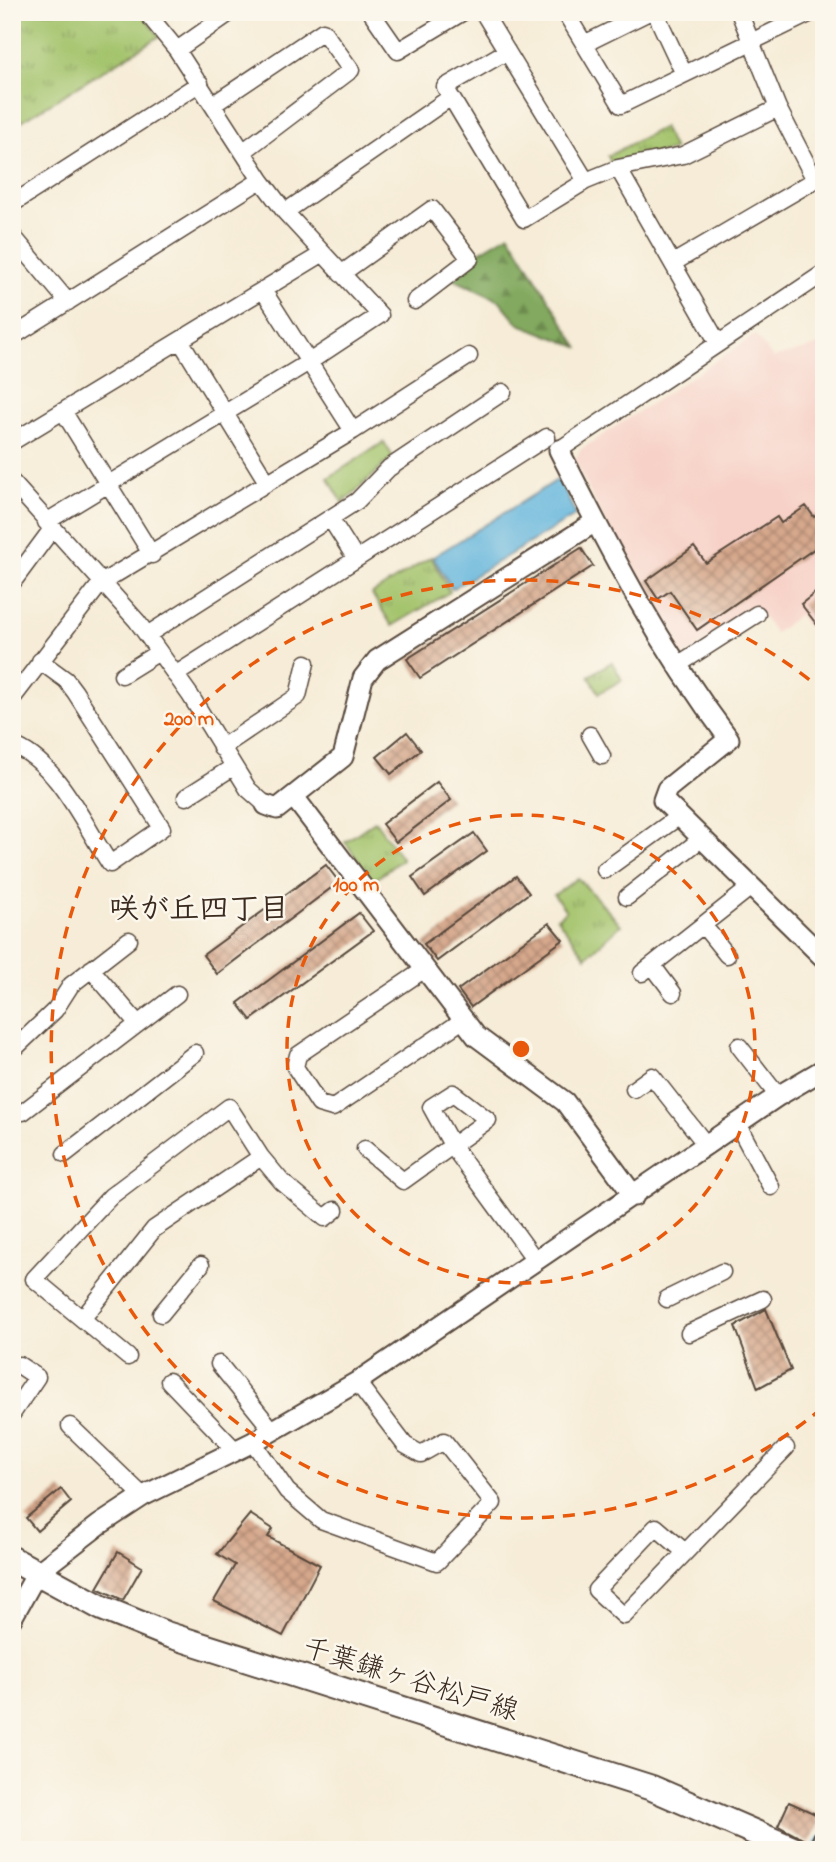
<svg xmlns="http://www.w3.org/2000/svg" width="836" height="1862" font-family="'Indie Flower','Klee One',sans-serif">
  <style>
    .built { fill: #f7d1c7 }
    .grass { fill: url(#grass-tufts); stroke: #6f7644; stroke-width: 2 }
    .forest { fill: url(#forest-firs); stroke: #5e6a3e; stroke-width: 2 }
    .water { fill: #5fb3db; stroke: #4d6e7c; stroke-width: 2 }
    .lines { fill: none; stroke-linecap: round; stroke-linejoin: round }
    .stream { stroke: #5fb3db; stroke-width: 4.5 }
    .building { fill: url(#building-cross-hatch) }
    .minor-casing { stroke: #57473a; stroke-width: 19 }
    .tertiary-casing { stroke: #57473a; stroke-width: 23 }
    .primary-casing { stroke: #57473a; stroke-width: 28 }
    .minor { stroke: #fff; stroke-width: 16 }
    .tertiary { stroke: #fff; stroke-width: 19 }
    .primary { stroke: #fff; stroke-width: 24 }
    .ring { fill: none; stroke: #e8590c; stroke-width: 3.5; stroke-dasharray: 12 9 }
    .labels { text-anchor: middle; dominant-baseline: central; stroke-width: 5; stroke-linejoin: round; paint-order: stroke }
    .street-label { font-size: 28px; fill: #3b2a1e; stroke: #fbf7ec }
    .neighbourhood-label { font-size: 30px; font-weight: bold; fill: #3b2a1e; stroke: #fbf7ec }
    .centre { fill: #e8590c; stroke: #fbf7ec; stroke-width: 3.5 }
    .ring-label { font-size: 21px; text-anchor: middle; font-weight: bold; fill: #e8590c; stroke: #fbf7ec; stroke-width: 5; stroke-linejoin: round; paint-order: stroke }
  </style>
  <defs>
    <pattern id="grass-tufts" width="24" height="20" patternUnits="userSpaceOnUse" patternTransform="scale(1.75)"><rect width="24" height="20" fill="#a3c36b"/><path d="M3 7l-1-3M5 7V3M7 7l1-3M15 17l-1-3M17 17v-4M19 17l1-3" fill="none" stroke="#869f57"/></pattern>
    <pattern id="forest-firs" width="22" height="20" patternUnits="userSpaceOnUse" patternTransform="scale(1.75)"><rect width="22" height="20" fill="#82a95f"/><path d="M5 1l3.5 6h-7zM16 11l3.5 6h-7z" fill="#6c8a4e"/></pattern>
    <pattern id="building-cross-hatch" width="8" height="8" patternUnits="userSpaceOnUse" patternTransform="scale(1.75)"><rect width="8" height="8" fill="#d6a88c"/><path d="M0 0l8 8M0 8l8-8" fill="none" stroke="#af8972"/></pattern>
  </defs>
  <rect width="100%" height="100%" fill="#fbf7ec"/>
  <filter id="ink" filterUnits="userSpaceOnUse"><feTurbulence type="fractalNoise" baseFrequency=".0143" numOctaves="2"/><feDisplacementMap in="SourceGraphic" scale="14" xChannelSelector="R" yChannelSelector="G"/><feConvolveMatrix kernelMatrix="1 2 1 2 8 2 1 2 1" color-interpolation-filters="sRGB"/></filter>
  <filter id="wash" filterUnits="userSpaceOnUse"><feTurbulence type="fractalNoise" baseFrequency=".00686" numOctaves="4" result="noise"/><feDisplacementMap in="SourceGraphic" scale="28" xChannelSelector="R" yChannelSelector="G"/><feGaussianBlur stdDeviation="1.57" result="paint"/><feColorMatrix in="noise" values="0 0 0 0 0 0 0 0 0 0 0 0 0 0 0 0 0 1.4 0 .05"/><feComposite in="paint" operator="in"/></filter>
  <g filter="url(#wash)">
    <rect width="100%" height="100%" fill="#f6ecd7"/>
    <!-- built -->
    <path class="built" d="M755,335L773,358L824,344V646L798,615L775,633L758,610L682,657L631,578L575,461L580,450Z"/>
    <!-- grass -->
    <path class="grass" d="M12,12H140L160,36L12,127Z
      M663,127L674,150L611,163L608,156Z
      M384,442L393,457L343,503L328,478Z
      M431,557L450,592L392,626L372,594Z
      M612,662L622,680L599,693L589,676Z
      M375,821L402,859L373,881L345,842Z
      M578,878L621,925L586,957L557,918L566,911L554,895Z"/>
    <!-- forest -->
    <path class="forest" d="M509,234L578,347L519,324L500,301L453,279L474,255Z"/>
    <!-- water -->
    <path class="water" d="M559,479L576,515L452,589L433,557Z"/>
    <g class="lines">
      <!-- stream -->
      <path class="stream" d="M817,1843L824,1834"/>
    </g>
    <g id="blocks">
      <!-- building -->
      <path class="building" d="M806,506L814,517L824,511V542L697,630L670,591L658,599L646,581L694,547L706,563L777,517L781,523Z
        M581,548L593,566L420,678L407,659Z
        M824,586V634L801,604Z
        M407,732L421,750L391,774L377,757Z
        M437,782L451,800L396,842L382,824Z
        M474,833L487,851L425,896L412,877Z
        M326,865L339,882L217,974L203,955Z
        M516,876L529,893L437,961L424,944Z
        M359,913L373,931L251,1020L238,1003Z
        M549,923L563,940L471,1007L458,990Z
        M766,1309L791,1370L758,1388L735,1326Z
        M61,1489L71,1502L37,1531L26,1518Z
        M250,1514L273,1529L268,1537L320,1565L283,1636L214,1601L235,1565L217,1554Z
        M118,1552L142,1567L123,1600L97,1588Z
        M789,1802L822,1817L810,1843L778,1826Z"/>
    </g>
  </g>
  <g filter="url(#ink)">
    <use href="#blocks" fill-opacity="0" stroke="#57473a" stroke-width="2"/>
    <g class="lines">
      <defs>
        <path id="minor" d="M371,12L398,51L463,12
          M483,12L586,181
          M565,12L621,105L813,12
          M655,12L684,74
          M584,44L649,12
          M177,50L231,12
          M507,51L445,87L524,219L586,181L618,168L683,155L778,108
          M214,104L323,31L351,70L244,151
          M618,168L718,343
          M12,204L200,83
          M285,212L451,97
          M12,235L68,302
          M673,263L815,180L778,108L739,12
          M341,274L432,209L470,259L415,301
          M263,290L353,431
          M12,337L261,180
          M180,340L267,482
          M63,411L152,555
          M12,442L322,254
          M559,450L824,273
          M12,482L137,621L190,695L248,789L266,805
          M330,518L356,559
          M46,522L309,362L380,315L285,212L261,180L177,50L146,12
          M12,583L52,529
          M147,635L357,501L389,468L503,392
          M676,666L757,614
          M122,675L159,652
          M175,675L547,437
          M12,699L101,583L353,431L469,356
          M590,735L602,756
          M12,745C57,761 84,825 110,864L162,828L75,692L66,680L40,661
          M221,748L298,696L306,663
          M186,797L233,767
          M605,870L678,817
          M627,897L701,839
          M703,925L727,955
          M652,965L673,993
          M91,969L138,1024
          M425,969L298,1055L295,1067L319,1104L333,1108L463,1020
          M642,973L751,887
          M739,1046L778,1096
          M12,1051L55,1010L71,985L129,940
          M634,1089L652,1076L707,1146
          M23,1112L177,994
          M738,1125L771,1187
          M365,1149L403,1181L488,1120L453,1093L431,1107L453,1147L536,1261
          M65,1154L195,1053
          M667,1299L722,1272
          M161,1314L201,1265
          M83,1318L154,1229L261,1157
          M689,1333L763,1299
          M128,1357L34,1279L111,1196L229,1107L261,1157L282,1182L325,1218L335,1210
          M219,1364L273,1431
          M169,1381L235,1450
          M12,1414L37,1377L19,1365
          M70,1426L143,1496
          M253,1442L287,1491L321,1520L437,1562L493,1503L444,1441L421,1454L405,1445L357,1382
          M685,1552L656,1527L596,1590L624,1616L786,1448"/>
        <path id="tertiary" d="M559,450C612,555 658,645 729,739L667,789L663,800L824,958
          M294,797L476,1036L565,1102L634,1196
          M266,805L277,809L343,757L363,678L377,660L595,522
          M12,1618L37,1573L99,1525L143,1496L253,1442L357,1382L778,1096L824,1069"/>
        <path id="primary" d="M12,1559L102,1608L166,1634L652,1788L795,1850"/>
      </defs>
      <!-- minor casing -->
      <use href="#minor" class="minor-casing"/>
      <!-- tertiary casing -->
      <use href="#tertiary" class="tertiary-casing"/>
      <!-- primary casing -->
      <use href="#primary" class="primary-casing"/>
      <!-- minor -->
      <use href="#minor" class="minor"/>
      <!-- tertiary -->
      <use href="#tertiary" class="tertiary"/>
      <!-- primary -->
      <use href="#primary" class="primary"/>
    </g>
  </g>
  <!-- distance rings -->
  <g class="ring">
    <circle cx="521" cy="1049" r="234"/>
    <path d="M822 1408A469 469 0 1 1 822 690"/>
  </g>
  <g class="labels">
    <!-- street labels -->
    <g class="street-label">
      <text transform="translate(410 1681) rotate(17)">千葉鎌ヶ谷松戸線</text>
    </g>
    <!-- neighbourhood labels -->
    <g class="neighbourhood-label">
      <text x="199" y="911">咲が丘四丁目</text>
    </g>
  </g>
  <circle cx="521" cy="1049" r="10" class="centre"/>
  <g class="ring-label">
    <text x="189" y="725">200 m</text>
    <text x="356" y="891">100 m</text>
  </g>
  <!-- margin -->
  <rect width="836" height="1862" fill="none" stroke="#fbf7ec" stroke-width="42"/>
</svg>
